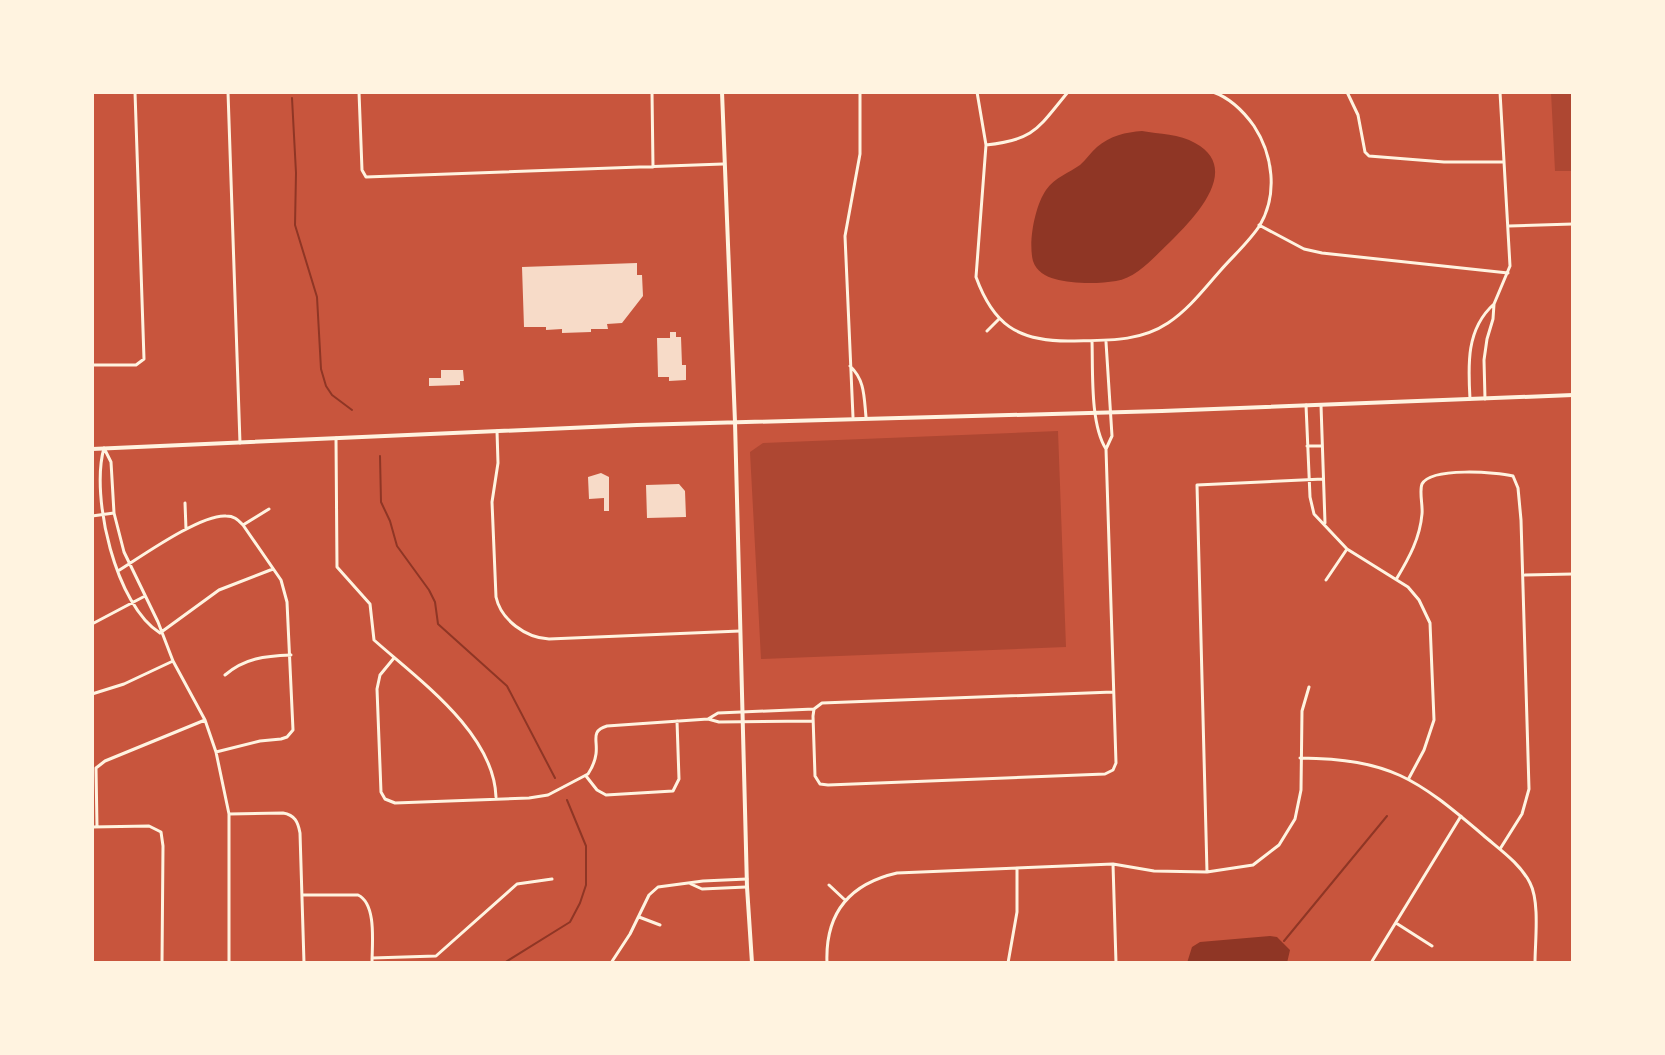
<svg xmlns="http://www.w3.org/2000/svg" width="1665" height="1055" font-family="Inter,sans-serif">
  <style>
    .green { fill: #ae4732 }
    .water { fill: #8f3625 }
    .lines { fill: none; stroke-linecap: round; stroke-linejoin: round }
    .stream { stroke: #8f3625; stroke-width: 2 }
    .building { fill: #f7dbc8 }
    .minor { stroke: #fff3e0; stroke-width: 3 }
    .tertiary { stroke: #fff3e0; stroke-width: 4 }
  </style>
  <rect width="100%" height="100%" fill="#c8553d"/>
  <!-- green -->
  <path class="green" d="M1551,92H1573V171H1555Z
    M1058,431L1066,647L761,659L750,452L763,443Z"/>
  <!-- water -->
  <path class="water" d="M1142,131C1159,134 1180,134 1195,143C1243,169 1193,219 1170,242C1155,256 1137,278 1116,281C1099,284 1072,284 1055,279C1046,277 1036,271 1033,261C1028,242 1035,206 1046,190C1055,177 1069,173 1080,165C1086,160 1091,152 1097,147C1110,136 1126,132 1142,131Z
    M1270,936L1277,937L1290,950L1287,963H1187L1192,947L1200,942Z"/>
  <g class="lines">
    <!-- stream -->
    <path class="stream" d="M292,98L296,173L295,225L317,297L321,369L326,386L332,395L352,410
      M380,456L381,502L390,521L397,546L429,590L435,602L438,624L507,686L555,778
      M1284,941L1387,816
      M504,963L570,922L580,903L586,885V846L567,800"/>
  </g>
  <!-- building -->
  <path class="building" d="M637,263V275H642L643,296L622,323L607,324L608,329H591V332L562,333V329L546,330V327H524L522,267Z
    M670,332H676V337H681L682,365H686V380L669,381V377H658L657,338H670Z
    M441,370H463L464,381H460V385L429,386V378H441Z
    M601,473L609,477V511H604V498L589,499L588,477Z
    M679,484L685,491L686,517L647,518L646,485Z"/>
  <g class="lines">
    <!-- minor -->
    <path class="minor" d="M228,92L240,443
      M359,92L362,170L366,177L723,164
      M652,92L653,167
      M977,92L986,145L976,277C993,324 1017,341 1068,341C1103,340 1138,343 1168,323C1189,309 1204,289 1220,271C1233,256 1250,241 1260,225C1278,194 1273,155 1254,126C1244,112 1230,98 1213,92
      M1347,92L1358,115L1365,152L1369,156L1444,162H1503
      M986,145C1035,140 1038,128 1068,92
      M1259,225L1304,249L1322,253L1508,273
      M1509,226L1573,224
      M987,331L999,319
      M1092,341C1093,371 1090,424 1106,449L1116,763L1113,770L1105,774L828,785L820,784L815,776L813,716L814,709L822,703L1113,692
      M92,365H136L144,359L135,92
      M850,366C865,380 864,397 866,417
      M1470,399C1468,365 1466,329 1494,304
      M1485,399L1484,360L1487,339L1493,319L1494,304L1510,266L1500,92
      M1306,405L1310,497L1314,514L1347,549L1408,587L1419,600L1430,623L1434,720L1424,750L1409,778
      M1321,405L1325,523
      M853,417L845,236L860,154V92
      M497,431L498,463L492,502L496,597C501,620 526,638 549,639L740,631
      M336,438L337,567L370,604L374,640C419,680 494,733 496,797
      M1307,446H1322
      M104,448L111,462L114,513L124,552L158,622L173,661L205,720L216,752L229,814V963
      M104,448C90,497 116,606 160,633
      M1106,449L1112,436L1106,342
      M185,503L186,529
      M92,516L114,513
      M243,525L269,509
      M118,571C142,556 201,514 226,516C234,516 237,519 243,525L281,580L287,602L293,730L287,737L281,739L260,741L216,752
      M1525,575L1573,574
      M1397,578C1409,558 1420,538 1422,514C1423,506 1419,491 1422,484C1431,467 1497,472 1513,476L1518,488L1521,520L1529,789L1522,814L1500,849
      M1326,580L1347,549
      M92,624L145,596
      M160,633L219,590L273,569
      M394,658L380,675L377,689L381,792L385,799L395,803L529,798L548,795L588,774C592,768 595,761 596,754C598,740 590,731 607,726L708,719L719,722L813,721
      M225,675C245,658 265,656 291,655
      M92,694L124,684L173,661
      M708,719L718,713L814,709
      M1300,758C1390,759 1416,778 1483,835C1499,849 1520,863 1530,883C1540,902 1535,942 1535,963
      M586,776L597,790L606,795L673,791L679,779L677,721
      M229,814L283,813C295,815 298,822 300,833L304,963
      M92,827L149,826L161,832L163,846L162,963
      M97,827L96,768L105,761L205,720
      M1113,864L1116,963
      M1207,872L1197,485L1323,479
      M691,884L702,889L746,887
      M829,885L845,900
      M302,895H358C377,904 372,944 372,963
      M639,917L660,925
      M1396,923L1432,946
      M372,958L436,956L517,884L552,879
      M611,963L630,934L649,895L658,887L703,881L747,879
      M827,963C825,913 849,884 897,873L1113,864L1154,871L1207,872L1253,865L1279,845L1295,819L1301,790L1302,711L1309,687
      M1008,963L1017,912V868
      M1371,963L1461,816"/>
    <!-- tertiary -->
    <path class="tertiary" d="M722,92L735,422L747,887L752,963
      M92,449L637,425L1162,411L1573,395"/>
  </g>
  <!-- border -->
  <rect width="1665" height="1055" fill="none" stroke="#fff3e0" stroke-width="188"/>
</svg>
